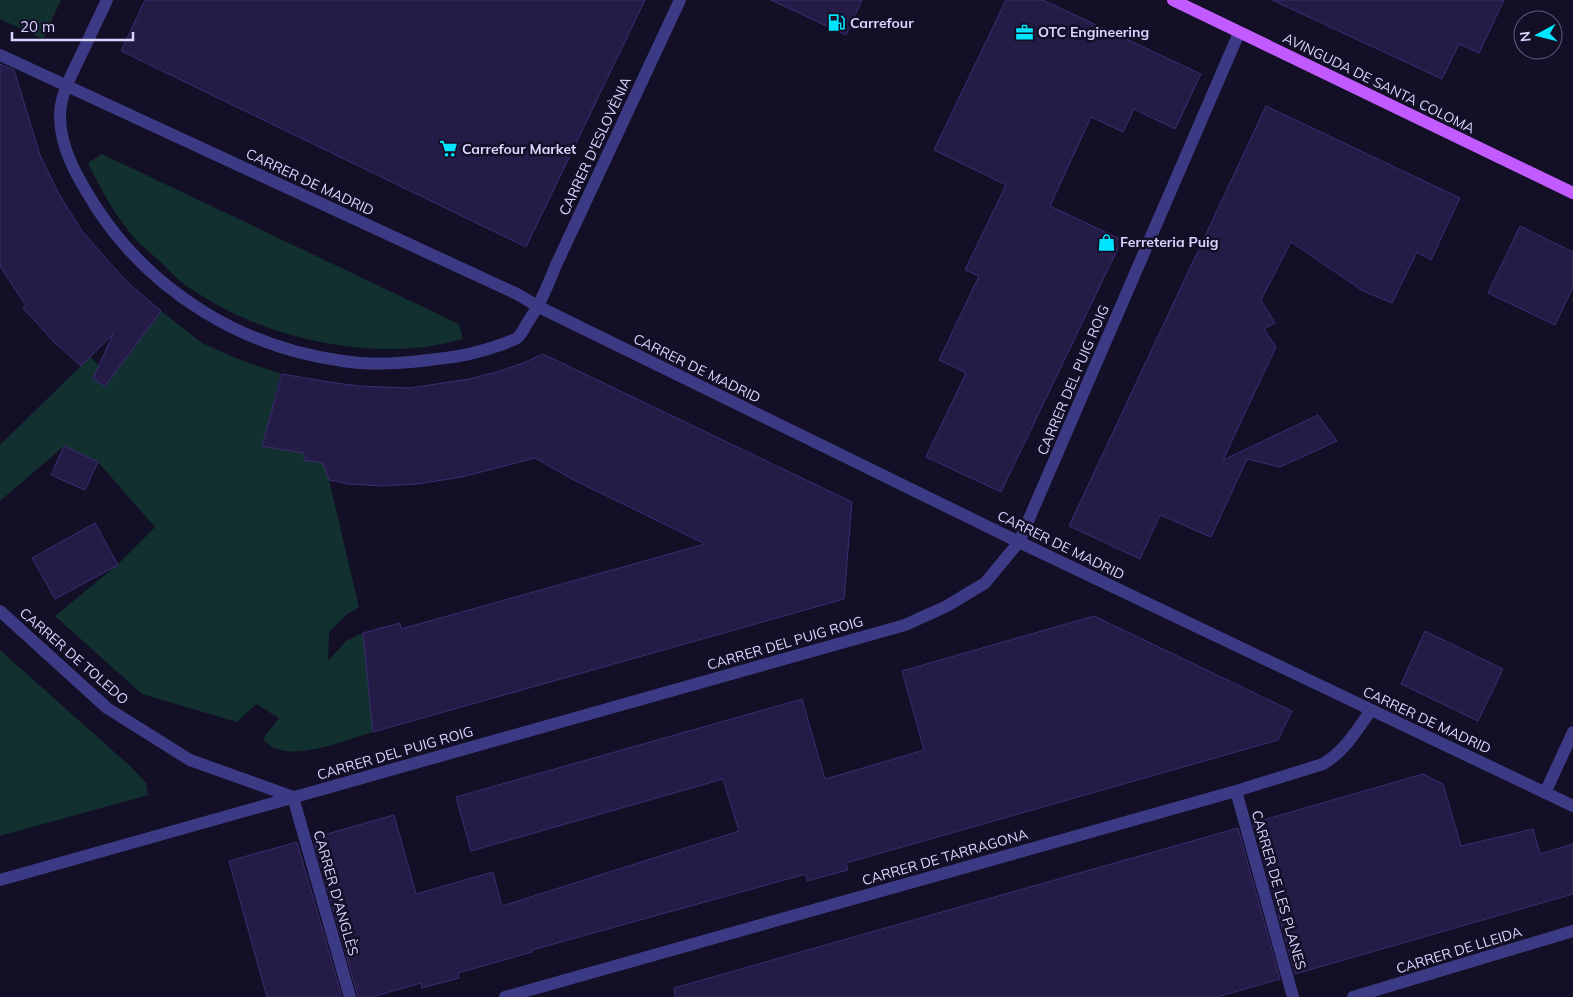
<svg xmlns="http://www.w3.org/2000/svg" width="1573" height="997" font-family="Mulish,sans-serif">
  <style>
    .green { fill: #12302f }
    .building { fill: #241b47; stroke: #3b2d73 }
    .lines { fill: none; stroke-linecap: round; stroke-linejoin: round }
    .minor { stroke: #3d3a85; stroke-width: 12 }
    .major { stroke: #c25bff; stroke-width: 12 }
    .labels { text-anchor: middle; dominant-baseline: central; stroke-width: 5; stroke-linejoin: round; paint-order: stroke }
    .poi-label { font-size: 14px; font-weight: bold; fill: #d9d4ff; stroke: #130f26; text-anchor: start }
    .street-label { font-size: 14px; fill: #d9d4ff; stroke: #130f26 }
  </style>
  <rect width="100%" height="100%" fill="#130f26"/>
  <!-- green -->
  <path class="green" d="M0,0H61L43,39L0,19Z
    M102,154L459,324L463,339C450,342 438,345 425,347C341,356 253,333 184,284C176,278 169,270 162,263C153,255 144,248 136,240C116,217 101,190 88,163Z
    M161,311L202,343L238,359L281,374L262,446L304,453L323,463L329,480L359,607L346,615L329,632L328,661L346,641L363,633L373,732C345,740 284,767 263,739L279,718L256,704L237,722L142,694L55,616L117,565L155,527L98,462L64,446L0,501V445L90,357L107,372L116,371Z
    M0,650L131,767L146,783L148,795L0,836Z"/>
  <!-- building -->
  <path class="building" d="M145,0H645L526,247L121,51Z
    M771,0H862L846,35Z
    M1006,0H1043L1201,74L1175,129L1134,109L1123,132L1091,117L1050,206L1122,240L1001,492L926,457L966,373L939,360L979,276L965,270L1006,185L934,150Z
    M1272,0H1504L1479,53L1459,44L1442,79Z
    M0,64L14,70L40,155L59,194L82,231L126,281L161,311L105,386L93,379L113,334L81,366L55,343L23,308L26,306L0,266Z
    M1266,106L1460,198L1431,260L1417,252L1392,303L1363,291L1291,242L1261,300L1275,323L1264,329L1276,347L1223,460L1318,415L1337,441L1280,467L1247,459L1211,537L1160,515L1140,559L1069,526Z
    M1520,226L1573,252V287L1555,325L1488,293Z
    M543,354L852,502L844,599L373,732L363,633L400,623L401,629L705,544L572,479L535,458L462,477L417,484L382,486L348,484L329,480L323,463L304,460V453L262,446L282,374L329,382L359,386L410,388L469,379L497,372L523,363Z
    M64,446L98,462L85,490L51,475Z
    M95,523L118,565L55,599L32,558Z
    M1094,616L1292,711L1278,740L846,863L848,870L807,881L806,874L532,950V952L458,973L459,978L422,988L421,983L372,997H358L313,838L394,815L416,894L493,872L502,906L739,831L723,779L471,851L456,797L802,699L825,779L870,766L924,750L902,671Z
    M1425,631L1503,669L1478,721L1401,684Z
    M1423,774L1443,784L1461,846L1533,829L1540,854L1573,844V894L1295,974L1253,823Z
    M1238,828L1280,979L1217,997H675L674,988Z
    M297,842L342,997H267L229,861Z"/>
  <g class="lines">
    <!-- minor -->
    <path class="minor" d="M107,0C98,19 89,38 80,57C71,76 60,95 60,116C60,150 79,180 96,207C151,292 243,348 343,361C374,366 406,363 437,359C461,357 484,351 506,343C509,341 515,340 517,338C521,335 524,329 526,325C540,305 547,287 556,265L680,0
      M0,55L517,294L539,307L1019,542L1573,806
      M0,611L107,708L190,760L293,797L350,997
      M1236,791L1293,997
      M1545,793L1573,732
      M0,880L905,625L947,606L985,583L1019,542L1239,33
      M505,997L1236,791L1323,764C1345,751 1357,730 1371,710
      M1353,997L1573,931"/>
    <!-- major -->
    <path class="major" d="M1173,0L1573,193"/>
  </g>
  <!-- icons -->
  <defs>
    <symbol id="fuel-bare" viewBox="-9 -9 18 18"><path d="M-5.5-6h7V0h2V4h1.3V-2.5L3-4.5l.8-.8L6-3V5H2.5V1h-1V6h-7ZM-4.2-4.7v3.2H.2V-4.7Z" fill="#00e5ff" stroke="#130f26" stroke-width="2.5" paint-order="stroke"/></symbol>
    <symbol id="office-bare" viewBox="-9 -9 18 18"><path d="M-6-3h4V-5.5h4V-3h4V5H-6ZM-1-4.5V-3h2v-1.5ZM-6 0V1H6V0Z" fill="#00e5ff" stroke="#130f26" stroke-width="2.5" paint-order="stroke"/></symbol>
    <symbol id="supermarket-bare" viewBox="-9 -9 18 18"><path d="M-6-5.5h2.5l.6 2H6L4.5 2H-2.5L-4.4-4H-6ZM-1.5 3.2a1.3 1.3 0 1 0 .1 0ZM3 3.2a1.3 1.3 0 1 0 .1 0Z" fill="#00e5ff" stroke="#130f26" stroke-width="2.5" paint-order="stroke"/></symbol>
    <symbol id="shop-bare" viewBox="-9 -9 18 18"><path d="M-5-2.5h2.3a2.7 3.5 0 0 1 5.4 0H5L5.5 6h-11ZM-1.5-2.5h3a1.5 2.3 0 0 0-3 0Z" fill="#00e5ff" stroke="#130f26" stroke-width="2.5" paint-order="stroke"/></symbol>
  </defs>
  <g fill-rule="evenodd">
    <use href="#fuel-bare" x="824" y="10" width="25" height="25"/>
    <use href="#office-bare" x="1012" y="20" width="25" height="25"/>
    <use href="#supermarket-bare" x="436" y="136" width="25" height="25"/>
    <use href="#shop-bare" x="1094" y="230" width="25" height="25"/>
  </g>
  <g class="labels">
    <!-- poi labels -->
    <g class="poi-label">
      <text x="850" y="23">Carrefour</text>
      <text x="1038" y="32">OTC Engineering</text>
      <text x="462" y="149">Carrefour Market</text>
      <text x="1120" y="242">Ferreteria Puig</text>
    </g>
    <!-- street labels -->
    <g class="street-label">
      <text transform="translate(1379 83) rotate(26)">AVINGUDA DE SANTA COLOMA</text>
      <text transform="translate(595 146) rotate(-65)">CARRER D'ESLOVÈNIA</text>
      <text transform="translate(310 182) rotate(25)">CARRER DE MADRID</text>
      <text transform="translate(697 368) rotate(26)">CARRER DE MADRID</text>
      <text transform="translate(1073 380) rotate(-67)">CARRER DEL PUIG ROIG</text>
      <text transform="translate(1061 545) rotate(26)">CARRER DE MADRID</text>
      <text transform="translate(785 643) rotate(-16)">CARRER DEL PUIG ROIG</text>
      <text transform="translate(74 656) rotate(41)">CARRER DE TOLEDO</text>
      <text transform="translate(1427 720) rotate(25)">CARRER DE MADRID</text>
      <text transform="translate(395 753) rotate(-16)">CARRER DEL PUIG ROIG</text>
      <text transform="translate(945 857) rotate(-16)">CARRER DE TARRAGONA</text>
      <text transform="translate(1279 890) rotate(74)">CARRER DE LES PLANES</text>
      <text transform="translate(336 893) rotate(74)">CARRER D'ANGLÈS</text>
      <text transform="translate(1459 950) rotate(-17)">CARRER DE LLEIDA</text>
    </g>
  </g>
  <!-- north arrow -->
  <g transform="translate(1538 35) rotate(263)"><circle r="24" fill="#130f26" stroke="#625e7d"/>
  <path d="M0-4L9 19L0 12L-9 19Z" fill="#00e5ff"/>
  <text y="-8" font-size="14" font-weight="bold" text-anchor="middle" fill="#d9d4ff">N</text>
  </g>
  <!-- scale -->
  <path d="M12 32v8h121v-8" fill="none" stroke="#d9d4ff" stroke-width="2.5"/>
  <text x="20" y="32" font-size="15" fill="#d9d4ff" stroke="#130f26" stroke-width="4" paint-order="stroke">20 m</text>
</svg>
